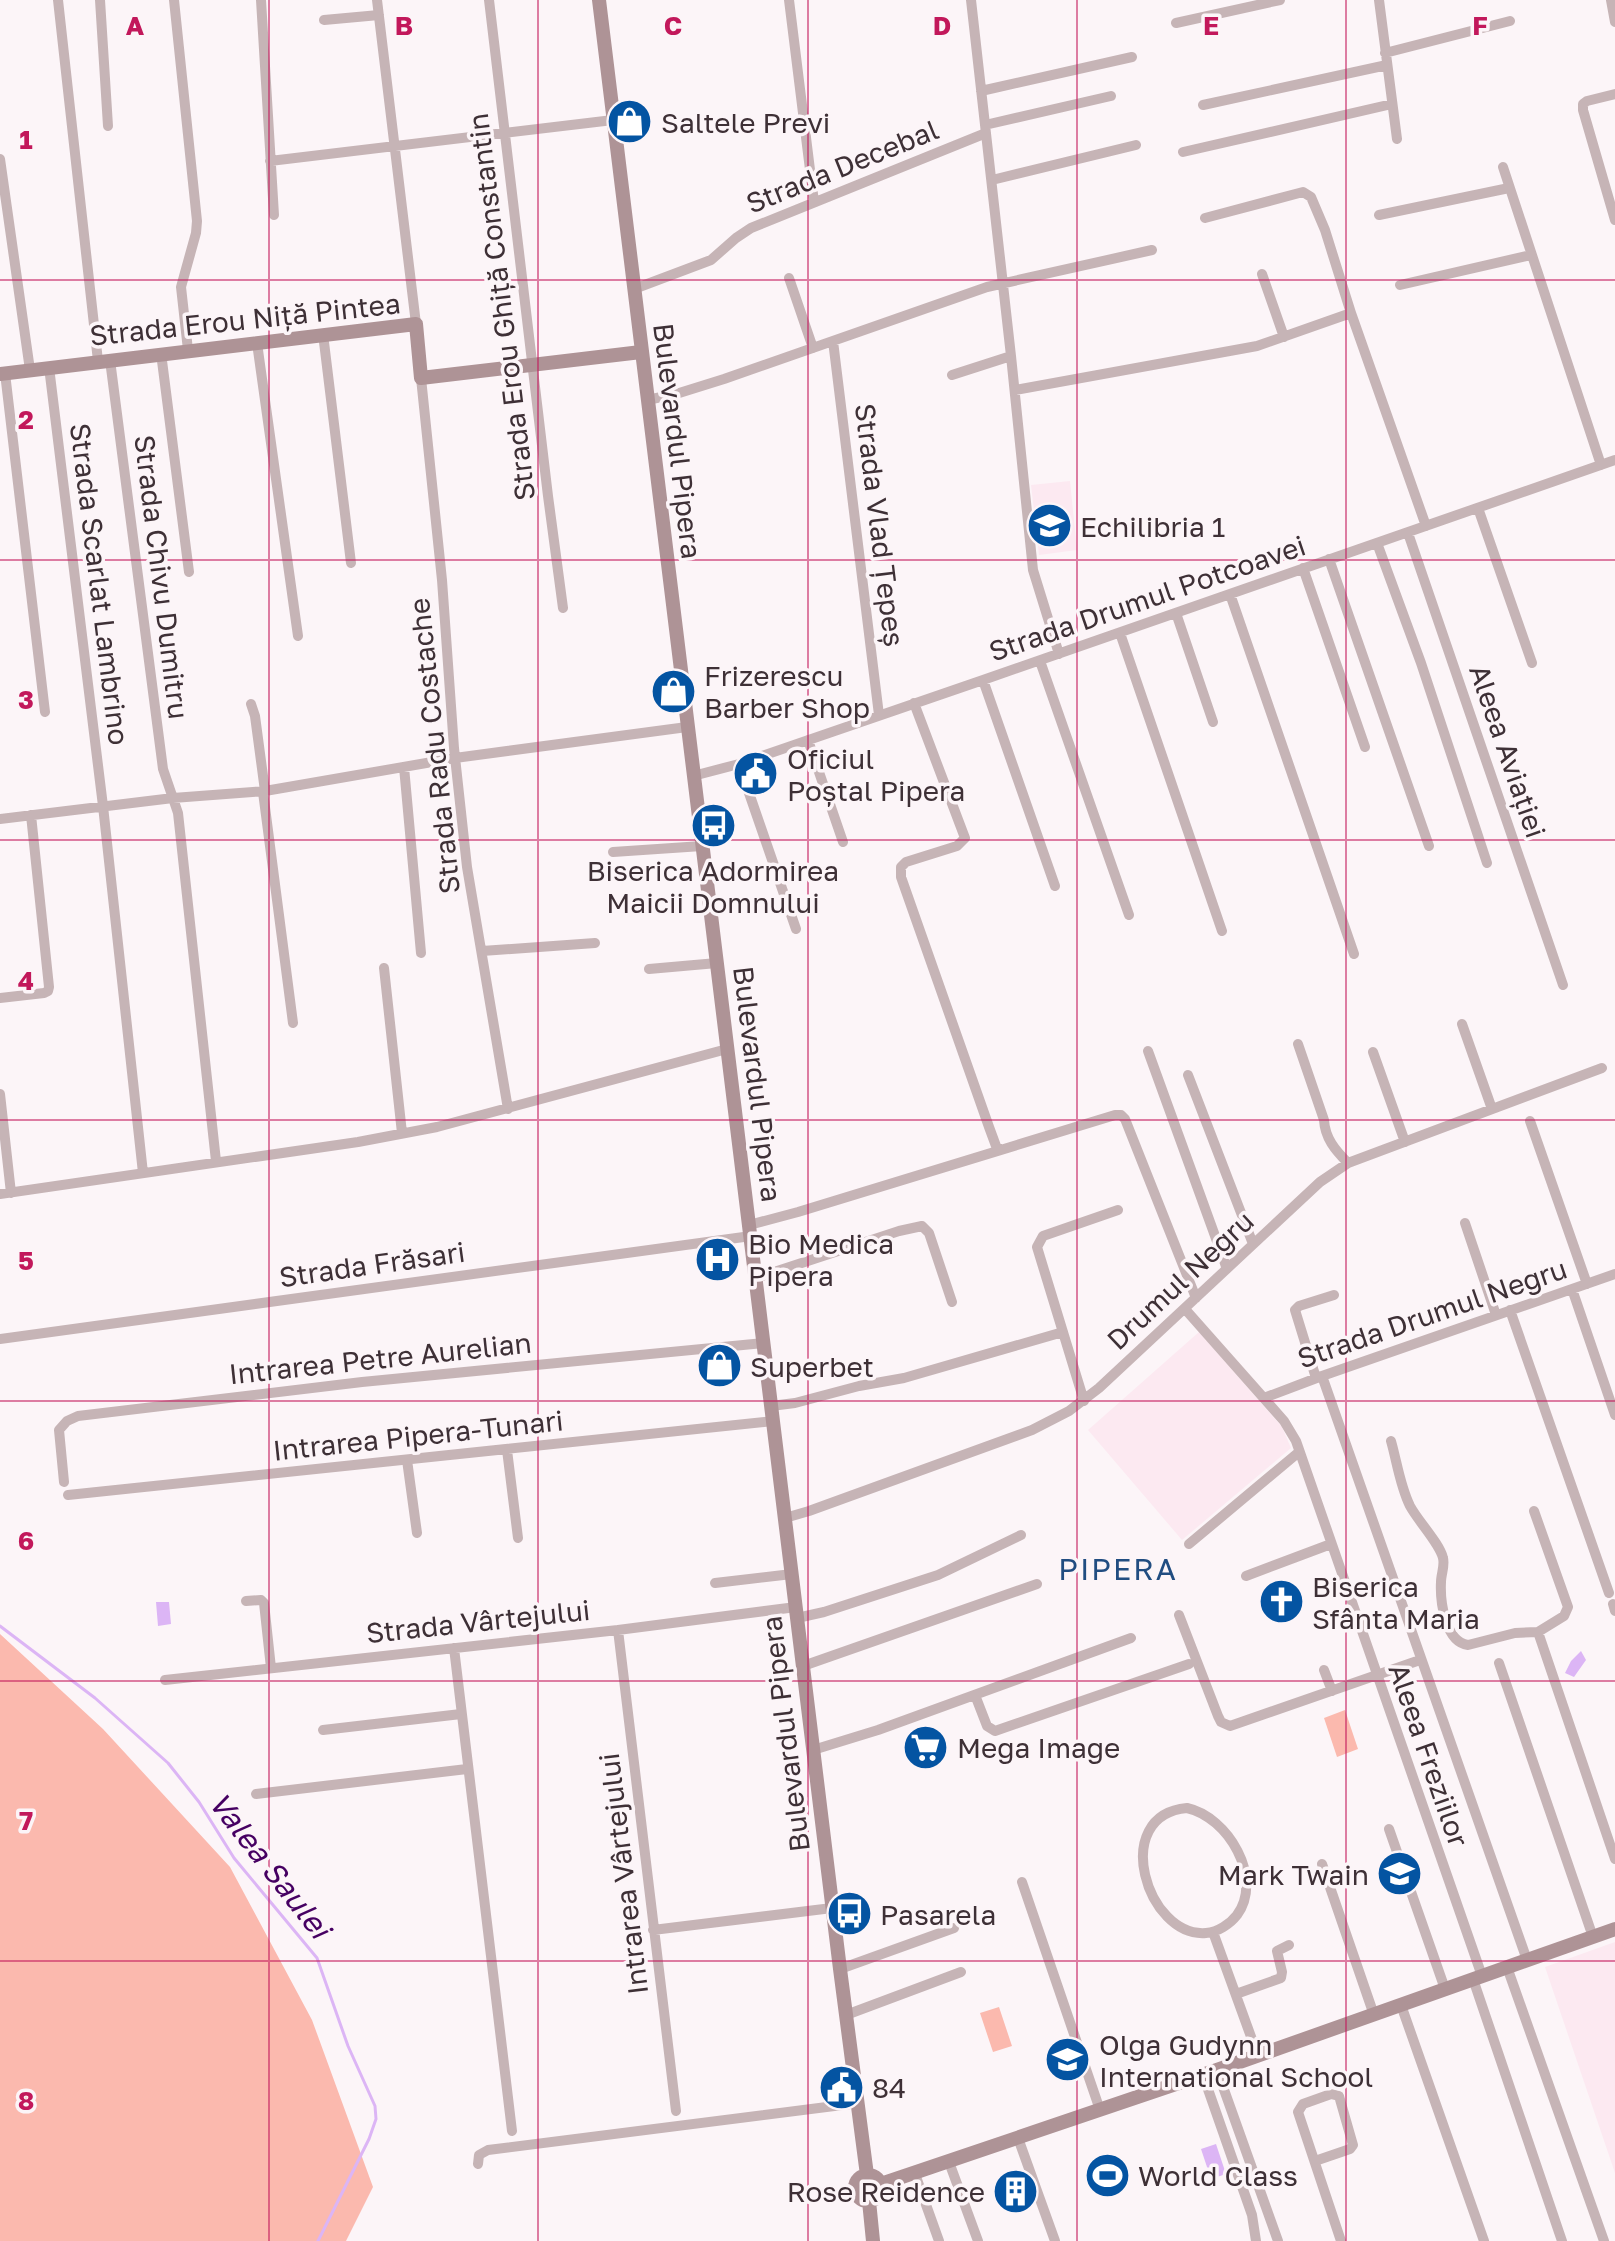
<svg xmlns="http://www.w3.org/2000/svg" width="1615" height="2241" font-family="'Golos Text',sans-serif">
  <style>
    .built { fill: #fce9f1 }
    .green { fill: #fbb9ae }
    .water { fill: #dcb5f5 }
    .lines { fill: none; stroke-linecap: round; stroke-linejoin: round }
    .stream { stroke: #dcb5f5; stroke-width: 3 }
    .street { stroke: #c6b4b6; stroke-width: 10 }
    .secondary { stroke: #ae9396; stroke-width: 14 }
    .grid { fill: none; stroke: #c2185b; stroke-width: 2; stroke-opacity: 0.55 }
    .labels { text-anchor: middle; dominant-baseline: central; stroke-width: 7; stroke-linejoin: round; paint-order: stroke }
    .poi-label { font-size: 28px; fill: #3e3036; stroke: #fcf5f8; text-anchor: start }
    .street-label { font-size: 28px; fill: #3e3036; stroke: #fcf5f8 }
    .neighbourhood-label { font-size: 30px; letter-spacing: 2px; fill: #214d81; stroke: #fcf5f8 }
    .water-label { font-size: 30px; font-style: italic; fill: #460062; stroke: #fcf5f8 }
    .grid-label { font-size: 26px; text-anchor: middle; font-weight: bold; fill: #c2185b; stroke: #fcf5f8; stroke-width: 7; stroke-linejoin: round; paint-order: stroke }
  </style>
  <rect width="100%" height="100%" fill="#fcf5f8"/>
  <!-- built -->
  <path class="built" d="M1070,481L1077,550L1039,555L1031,485Z
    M1199,1332L1282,1427L1291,1448L1182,1540L1088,1430Z
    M1615,1942V2173L1545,1967Z"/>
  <!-- green -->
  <path class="green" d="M0,1634L103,1729L230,1867L312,2020L373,2187L346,2241H0Z
    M1345,1710L1358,1749L1337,1757L1324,1718Z
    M999,2007L1012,2046L993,2052L980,2013Z"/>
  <!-- water -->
  <path class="water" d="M156,1602H169L171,1624L158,1626Z
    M1581,1651L1586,1660L1574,1677L1565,1673L1571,1661Z
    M1216,2144L1226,2174L1211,2179L1201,2149Z"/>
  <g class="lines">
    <!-- stream -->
    <path class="stream" d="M0,1626L95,1698L168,1763L199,1802L234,1858L317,1958L348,2046L375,2106L376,2119L369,2139L318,2241"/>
    <!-- street -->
    <path class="street" d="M58,0L98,361
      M100,0L108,126
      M174,0L197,221L196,233L181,287L188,350
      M261,0L274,215
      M377,0L416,324
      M489,0L548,496L563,608
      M789,0L814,202
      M971,0L1011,356L1033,570L1059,654
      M1379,0L1397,139
      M1611,0L1615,22
      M324,20L379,15
      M1176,23L1280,0
      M1385,53L1510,21
      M981,91L1132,57
      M1615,94L1587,101L1583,104V110L1615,220
      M1203,105L1387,65
      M985,125L1111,96
      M1183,152L1392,104
      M0,159L30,370
      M270,161L613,120
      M1503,167L1601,465
      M992,180L1136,145
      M1379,215L1509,188
      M1205,218L1303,192L1311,197L1325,230L1351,313L1426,526
      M1262,274L1284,337
      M789,278L813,348
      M1400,285L1531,255
      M634,289L711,260L736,238L751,228L986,133
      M323,334L351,563
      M833,341L879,715
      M257,343L298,636
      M161,353L189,572
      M110,360L163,769L178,813L216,1161
      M49,367L103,806L143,1173
      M5,373L45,712
      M952,375L1011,356
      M421,378L442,580L454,748L467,867L508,1109
      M1015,390L1257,346L1351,313
      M647,400L676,394L724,379L987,287L1152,250
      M1478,508L1532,663
      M1408,533L1563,985
      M1377,543L1421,663L1487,863
      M1329,559L1429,846
      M1303,568L1365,747
      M1230,594L1354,954
      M1176,613L1213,722
      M1120,633L1222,931
      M1040,661L1129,915
      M983,680L1055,886
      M914,703L965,838L957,846L906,862L901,867V877L989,1127L996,1146L999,1149
      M251,704L255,716L265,791
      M808,740L843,842
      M739,764L796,929
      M404,767L421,953
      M693,776L739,764L983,680L1615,460
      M263,792L293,1023
      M0,819L173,798L265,791L455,758L687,727
      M613,852L702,846
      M482,951L595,943
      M384,968L402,1133
      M649,969L717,963
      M0,998L44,993L48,991L49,987L31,815
      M1462,1024L1492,1109
      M1298,1044L1324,1120C1325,1138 1335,1150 1348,1163
      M1148,1051L1227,1269
      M1373,1052L1405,1142
      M1188,1075L1253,1244
      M0,1094L11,1193
      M1530,1121L1587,1284
      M0,1194L358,1142L437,1127L727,1049
      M1465,1223L1496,1315
      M749,1225L798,1212L1115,1115H1121L1125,1119L1196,1298
      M756,1278L899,1231L922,1226L929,1233L952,1302
      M1572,1289L1615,1415
      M1185,1309L1284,1421L1296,1441L1482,1976
      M1510,1310L1609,1593
      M0,1339L751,1236
      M1322,1376L1527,1960
      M1316,1378L1295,1310L1299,1306L1334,1295
      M1264,1398L1322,1376L1615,1274
      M1084,1401L1037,1247L1043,1236L1118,1210
      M771,1406L795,1403L859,1386L904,1378L1063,1332
      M1391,1441C1397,1462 1400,1486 1410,1506C1418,1521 1440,1544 1443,1558C1445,1566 1441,1574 1441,1582C1440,1601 1445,1642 1468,1645L1515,1633L1538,1632L1564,1616L1568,1607L1534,1511
      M507,1450L518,1538
      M407,1460L417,1533
      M64,1482L59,1430L67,1421L78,1416L362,1382L764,1343
      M68,1495L773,1421
      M785,1518L809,1511L1032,1430L1069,1411L1099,1388L1320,1182L1348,1163L1602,1068
      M1189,1544L1299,1452
      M1246,1576L1331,1544
      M715,1583L792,1574
      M246,1601L261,1600L264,1603L271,1668
      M1613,1604L1615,1611
      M1179,1615L1218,1716L1221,1722L1230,1726L1420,1660
      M797,1618L824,1612L938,1575L1021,1535
      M618,1630L676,2111
      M1538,1632L1615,1859
      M454,1648L512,2131
      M1499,1663L1593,1937
      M803,1666L1037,1584
      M1324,1670L1332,1691
      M165,1680L618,1630L796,1607
      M975,1695L987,1726L995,1731L1189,1664
      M323,1730L461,1714
      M813,1750L878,1730L1131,1638
      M256,1794L467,1769
      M1187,1808C1228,1817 1264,1878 1237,1915C1230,1924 1218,1932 1206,1933C1147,1938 1109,1815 1187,1808Z
      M1389,1829L1445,1989
      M1322,1864L1374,2015
      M1022,1882L1100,2110
      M653,1930L832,1908
      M1213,1932L1258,2056
      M1507,1967L1604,2241
      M840,1969L954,1928
      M1473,1979L1562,2241
      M1236,1994L1281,1978L1282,1972L1277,1951L1289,1945
      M1401,2005L1484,2241
      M846,2015L961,1972
      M1217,2070L1278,2241
      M1203,2075L1252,2215L1256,2241
      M1018,2138L1055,2241
      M1315,2161L1350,2149L1353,2145L1339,2096L1331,2094L1303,2104L1298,2112L1341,2241
      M949,2162L978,2241
      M478,2164L479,2155L488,2150L858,2103
      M915,2174L939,2241"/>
    <!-- secondary -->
    <path class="secondary" d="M599,0L840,1969L867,2175
      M0,374L416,324L421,378L641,352
      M855 2188a13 13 0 1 1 26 0a13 13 0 1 1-26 0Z
      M881,2184L1217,2070L1615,1929
      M869,2201L873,2241"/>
  </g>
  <!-- grid -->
  <path class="grid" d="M269,0V2241M538,0V2241M808,0V2241M1077,0V2241M1346,0V2241M0,280H1615M0,560H1615M0,840H1615M0,1120H1615M0,1401H1615M0,1681H1615M0,1961H1615"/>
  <!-- icons -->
  <defs>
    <symbol id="shop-disc" viewBox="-11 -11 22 22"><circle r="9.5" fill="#0454a2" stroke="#fcf5f8"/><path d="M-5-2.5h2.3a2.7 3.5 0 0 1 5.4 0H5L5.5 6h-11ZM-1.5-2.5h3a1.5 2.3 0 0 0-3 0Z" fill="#fff"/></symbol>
    <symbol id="school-disc" viewBox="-11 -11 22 22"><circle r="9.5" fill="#0454a2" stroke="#fcf5f8"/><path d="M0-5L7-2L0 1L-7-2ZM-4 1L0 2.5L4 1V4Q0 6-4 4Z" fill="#fff"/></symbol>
    <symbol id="civic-disc" viewBox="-11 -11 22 22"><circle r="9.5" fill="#0454a2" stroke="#fcf5f8"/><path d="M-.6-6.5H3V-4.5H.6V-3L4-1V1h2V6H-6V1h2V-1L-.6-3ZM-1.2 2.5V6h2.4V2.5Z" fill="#fff"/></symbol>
    <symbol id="bus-disc" viewBox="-11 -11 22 22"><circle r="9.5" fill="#0454a2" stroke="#fcf5f8"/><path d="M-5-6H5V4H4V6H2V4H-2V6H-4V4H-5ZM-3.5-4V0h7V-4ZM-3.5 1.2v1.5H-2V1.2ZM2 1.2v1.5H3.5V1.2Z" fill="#fff"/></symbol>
    <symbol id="hospital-disc" viewBox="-11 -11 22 22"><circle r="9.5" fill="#0454a2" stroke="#fcf5f8"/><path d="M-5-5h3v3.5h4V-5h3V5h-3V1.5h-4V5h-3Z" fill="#fff"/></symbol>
    <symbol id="church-disc" viewBox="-11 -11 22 22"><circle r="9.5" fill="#0454a2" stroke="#fcf5f8"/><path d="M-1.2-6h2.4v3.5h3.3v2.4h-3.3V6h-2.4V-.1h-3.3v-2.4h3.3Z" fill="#fff"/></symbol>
    <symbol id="supermarket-disc" viewBox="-11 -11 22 22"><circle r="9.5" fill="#0454a2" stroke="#fcf5f8"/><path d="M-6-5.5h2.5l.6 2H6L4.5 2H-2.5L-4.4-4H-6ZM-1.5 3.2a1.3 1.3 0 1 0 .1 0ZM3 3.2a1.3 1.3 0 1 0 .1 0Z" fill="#fff"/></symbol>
    <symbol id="stadium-disc" viewBox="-11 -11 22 22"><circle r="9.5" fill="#0454a2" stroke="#fcf5f8"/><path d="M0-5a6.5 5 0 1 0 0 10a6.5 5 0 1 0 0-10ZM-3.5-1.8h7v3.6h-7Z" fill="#fff"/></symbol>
    <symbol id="building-disc" viewBox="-11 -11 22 22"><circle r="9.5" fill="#0454a2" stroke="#fcf5f8"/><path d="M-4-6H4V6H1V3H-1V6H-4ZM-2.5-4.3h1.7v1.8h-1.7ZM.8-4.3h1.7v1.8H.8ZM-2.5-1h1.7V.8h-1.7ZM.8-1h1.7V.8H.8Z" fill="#fff"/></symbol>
  </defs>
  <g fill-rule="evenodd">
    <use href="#shop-disc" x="604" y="96" width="51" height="51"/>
    <use href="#school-disc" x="1024" y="500" width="51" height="51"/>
    <use href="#shop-disc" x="648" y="666" width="51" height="51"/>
    <use href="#civic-disc" x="730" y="748" width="51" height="51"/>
    <use href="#bus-disc" x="688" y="800" width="51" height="51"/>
    <use href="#hospital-disc" x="692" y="1234" width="51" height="51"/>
    <use href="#shop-disc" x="694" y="1340" width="51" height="51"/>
    <use href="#church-disc" x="1256" y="1576" width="51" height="51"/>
    <use href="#supermarket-disc" x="900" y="1722" width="51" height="51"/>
    <use href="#school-disc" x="1374" y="1848" width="51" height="51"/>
    <use href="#bus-disc" x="824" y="1888" width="51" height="51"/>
    <use href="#school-disc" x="1042" y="2034" width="51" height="51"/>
    <use href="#civic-disc" x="816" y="2062" width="51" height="51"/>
    <use href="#stadium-disc" x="1082" y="2150" width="51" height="51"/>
    <use href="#building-disc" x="990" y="2166" width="51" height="51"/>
  </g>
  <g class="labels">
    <!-- poi labels -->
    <g class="poi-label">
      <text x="661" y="122">Saltele Previ</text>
      <text x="1080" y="526">Echilibria 1</text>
      <text x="704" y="675">Frizerescu<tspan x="704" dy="32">Barber Shop</tspan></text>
      <text x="787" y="758">Oficiul<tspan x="787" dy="32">Poștal Pipera</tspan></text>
      <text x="713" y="870" text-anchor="middle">Biserica Adormirea<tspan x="713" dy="32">Maicii Domnului</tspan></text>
      <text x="748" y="1243">Bio Medica<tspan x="748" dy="32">Pipera</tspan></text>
      <text x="750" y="1366">Superbet</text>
      <text x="1312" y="1586">Biserica<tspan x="1312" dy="32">Sfânta Maria</tspan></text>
      <text x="957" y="1747">Mega Image</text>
      <text x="1369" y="1874" text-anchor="end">Mark Twain</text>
      <text x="880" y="1914">Pasarela</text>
      <text x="1099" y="2044">Olga Gudynn<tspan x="1099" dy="32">International School</tspan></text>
      <text x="872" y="2087">84</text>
      <text x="1138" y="2175">World Class</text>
      <text x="985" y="2191" text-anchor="end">Rose Reidence</text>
    </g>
    <!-- street labels -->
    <g class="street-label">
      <text transform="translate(842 166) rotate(-22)">Strada Decebal</text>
      <text transform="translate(501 307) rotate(-97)">Strada Erou Ghiță Constantin</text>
      <text transform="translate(245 319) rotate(-6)">Strada Erou Niță Pintea</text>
      <text transform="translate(678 441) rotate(83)">Bulevardul Pipera</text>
      <text transform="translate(880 525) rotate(83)">Strada Vlad Țepeș</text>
      <text transform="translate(162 577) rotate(83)">Strada Chivu Dumitru</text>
      <text transform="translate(100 584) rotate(83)">Strada Scarlat Lambrino</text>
      <text transform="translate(1147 598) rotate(-19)">Strada Drumul Potcoavei</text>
      <text transform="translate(434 746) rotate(-96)">Strada Radu Costache</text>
      <text transform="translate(1508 751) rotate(71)">Aleea Aviației</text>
      <text transform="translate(758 1084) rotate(83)">Bulevardul Pipera</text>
      <text transform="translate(372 1264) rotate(-8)">Strada Frăsari</text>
      <text transform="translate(1180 1280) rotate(-43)">Drumul Negru</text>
      <text transform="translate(1432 1313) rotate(-19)">Strada Drumul Negru</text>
      <text transform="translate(380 1358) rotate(-6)">Intrarea Petre Aurelian</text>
      <text transform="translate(418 1435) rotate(-6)">Intrarea Pipera-Tunari</text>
      <text transform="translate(478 1621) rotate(-6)">Strada Vârtejului</text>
      <text transform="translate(785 1734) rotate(-97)">Bulevardul Pipera</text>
      <text transform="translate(1429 1755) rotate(71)">Aleea Freziilor</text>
      <text transform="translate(623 1874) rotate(-97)">Intrarea Vârtejului</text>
    </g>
    <!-- neighbourhood labels -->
    <g class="neighbourhood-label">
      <text x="1118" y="1569">PIPERA</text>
    </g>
    <!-- water labels -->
    <g class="water-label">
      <text transform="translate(270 1865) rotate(52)">Valea Saulei</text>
    </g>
  </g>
  <g class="grid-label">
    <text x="135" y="35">A</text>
    <text x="404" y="35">B</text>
    <text x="673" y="35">C</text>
    <text x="942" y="35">D</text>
    <text x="1211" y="35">E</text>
    <text x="1480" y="35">F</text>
    <text x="26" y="149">1</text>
    <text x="26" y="429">2</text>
    <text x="26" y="709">3</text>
    <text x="26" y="990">4</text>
    <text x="26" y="1270">5</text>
    <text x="26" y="1550">6</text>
    <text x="26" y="1830">7</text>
    <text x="26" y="2110">8</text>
  </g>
</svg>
